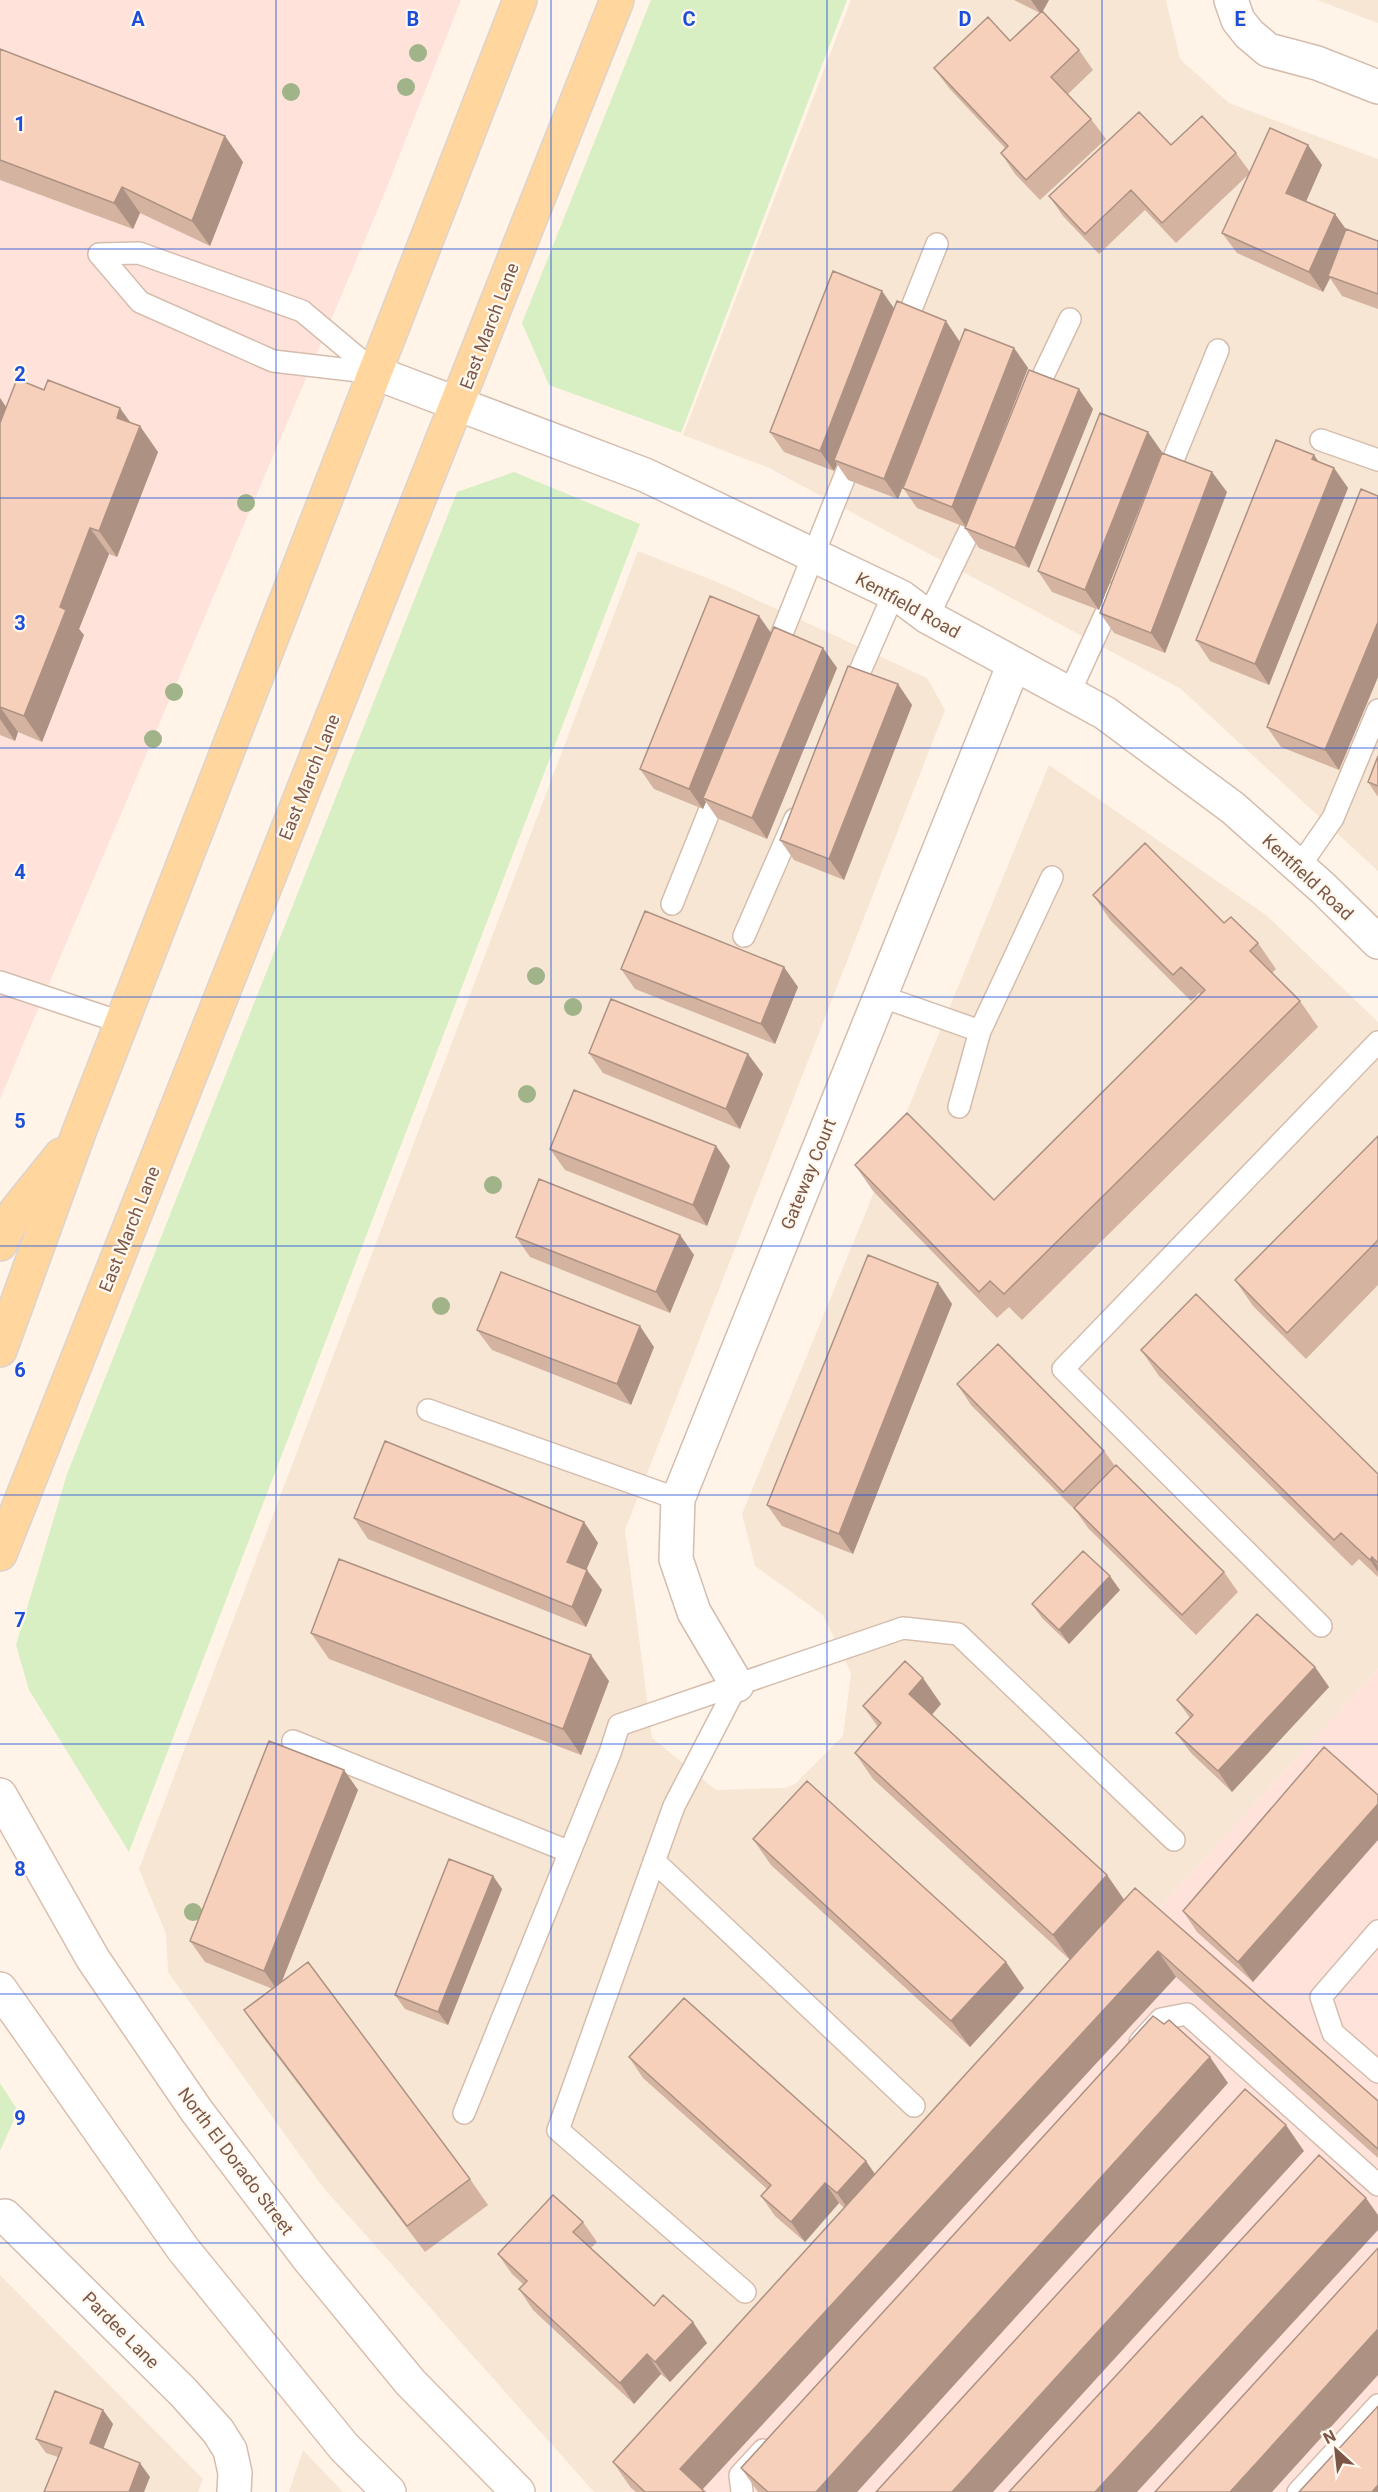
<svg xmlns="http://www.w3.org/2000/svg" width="1378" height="2492" font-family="Roboto,sans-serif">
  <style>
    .residential { fill: #f7e6d4 }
    .commercial { fill: #ffe3da }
    .green { fill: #d7efc3 }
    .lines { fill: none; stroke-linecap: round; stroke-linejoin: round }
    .service-casing { stroke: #d5bdae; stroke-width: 24 }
    .minor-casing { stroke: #d5bdae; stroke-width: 36 }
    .tertiary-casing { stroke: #d5bdae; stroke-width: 36 }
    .secondary-casing { stroke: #dbbead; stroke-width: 36 }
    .primary-casing { stroke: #ddd3cf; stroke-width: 36 }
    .service { stroke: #fff; stroke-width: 21 }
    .minor { stroke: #fff; stroke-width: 33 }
    .tertiary { stroke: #fff; stroke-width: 33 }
    .secondary { stroke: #fff; stroke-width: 33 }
    .primary { stroke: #ffd69d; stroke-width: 33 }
    .tree { fill: #a0b389 }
    .wall { fill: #d4b3a1 }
    .shaded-wall { fill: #ad9283 }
    .building { fill: #f7d0bb; stroke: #ad9283; stroke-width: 1.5 }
    .grid { fill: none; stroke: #1d4ed8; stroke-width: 1.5; stroke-opacity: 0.55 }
    .labels { text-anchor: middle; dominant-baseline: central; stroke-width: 4.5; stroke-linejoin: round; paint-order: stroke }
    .street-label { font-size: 18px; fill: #7c5747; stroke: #fff8ef }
    .grid-label { font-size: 20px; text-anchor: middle; font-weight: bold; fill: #1d4ed8; stroke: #fff8ef; stroke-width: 4.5; stroke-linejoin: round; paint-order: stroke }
  </style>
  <rect width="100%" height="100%" fill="#fff4e7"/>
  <!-- residential -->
  <path class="residential" d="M851,0H1166L1180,59L1229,103L1378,159V871L1181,689L769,468L683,435Z
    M1317,0H1378V23Z
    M638,551L722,584L927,678L945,710L625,1530L652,1738L716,1790L785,1788L795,1784L843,1736L851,1673L823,1615L755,1566L742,1514L1049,765L1266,915L1378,1022V1669L625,2492H594L322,2186L168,1972L166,1934L139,1869Z
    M0,2275L203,2479L198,2492H0Z
    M303,2450L343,2492H289Z"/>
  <!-- commercial -->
  <path class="commercial" d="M0,0H461L381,202L0,1099Z
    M1378,1669V2492H625Z"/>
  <!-- green -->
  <path class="green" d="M651,0H847L681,433L549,385L522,323Z
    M514,472L640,524L129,1852L29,1690L16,1645L67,1474L457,492Z
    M0,2083L18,2111L0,2151Z"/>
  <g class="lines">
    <defs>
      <path id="service" d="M99,254L140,302L273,361L376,373
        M99,254L139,253L302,311L376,373
        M902,332L937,244
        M1032,399L1070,319
        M1321,440L1378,460
        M1164,482L1218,350
        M928,617L980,509
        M773,656L855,451
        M850,694L894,593
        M1069,694L1115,593
        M1299,867L1333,818L1378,710
        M672,904L721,782
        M744,936L795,819
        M0,982L123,1023
        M880,996L980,1031L959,1107
        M980,1031L1052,877
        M428,1410L678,1499
        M1321,1626L1063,1369L1378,1042
        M737,1685L674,1806L558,2130L745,2292
        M293,1741L570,1852
        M654,1861L914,2106
        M1378,1931L1321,1997L1333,2033L1378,2072
        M1140,2042L1161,2019L1187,2014L1378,2185
        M464,2113L610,1753L619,1725L903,1628L958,1634L1174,1840
        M742,2492L740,2475L763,2450
        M1298,2492L1378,2405"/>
      <path id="minor" d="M1231,0L1238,20L1249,34L1268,50L1317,63L1378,87
        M737,1685L694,1612L676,1559L678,1499L1014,664
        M5,2216L183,2392L218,2431L230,2450L235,2473L234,2492"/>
      <path id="tertiary" d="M376,373L645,475L901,597L928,617L1105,713L1233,808L1324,889L1378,942"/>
      <path id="secondary" d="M0,1795L93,1959L196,2110L309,2259L410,2382L518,2492
        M0,1989L183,2249L344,2447L389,2492"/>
      <path id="primary" d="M0,1244L16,1211L61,1155
        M0,1350L79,1132L520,0
        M0,1554L617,0"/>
    </defs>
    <!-- service casing -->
    <use href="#service" class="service-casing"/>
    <!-- minor casing -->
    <use href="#minor" class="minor-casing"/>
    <!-- tertiary casing -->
    <use href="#tertiary" class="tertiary-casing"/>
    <!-- secondary casing -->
    <use href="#secondary" class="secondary-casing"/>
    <!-- primary casing -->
    <use href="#primary" class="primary-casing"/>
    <!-- service -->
    <use href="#service" class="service"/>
    <!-- minor -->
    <use href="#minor" class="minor"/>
    <!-- tertiary -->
    <use href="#tertiary" class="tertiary"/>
    <!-- secondary -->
    <use href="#secondary" class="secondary"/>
    <!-- primary -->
    <use href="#primary" class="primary"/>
  </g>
  <!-- trees -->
  <g class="tree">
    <circle cx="418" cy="53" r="9"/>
    <circle cx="406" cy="87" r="9"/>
    <circle cx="291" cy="92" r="9"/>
    <circle cx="246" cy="503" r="9"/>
    <circle cx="174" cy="692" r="9"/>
    <circle cx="153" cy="739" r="9"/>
    <circle cx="536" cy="976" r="9"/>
    <circle cx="573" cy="1007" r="9"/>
    <circle cx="527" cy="1094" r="9"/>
    <circle cx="493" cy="1185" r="9"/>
    <circle cx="441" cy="1306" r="9"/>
    <circle cx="193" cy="1912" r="9"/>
  </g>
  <!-- wall -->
  <path class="wall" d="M1014,0H1049L1043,11L1079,50L1093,70L1068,94L1091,119L1106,139L1040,200L1015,174L1001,153L1005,148L949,88L934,68L1010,41L1040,13Z
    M0,49L225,136L243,162L210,246L140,213L133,229L0,180Z
    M1171,145L1236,153L1250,172L1308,145L1322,165L1306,201L1335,214L1346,229L1378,241V309L1342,296L1330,278L1323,292L1237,253L1222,233L1248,175L1176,243L1145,210L1099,254L1063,216L1049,196Z
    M894,308L960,342L898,499L848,480L837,464L834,471L784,452L770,432Z
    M1014,348L1028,368L987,473L1093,409L1029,568L979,548L965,528V527L917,508L903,488Z
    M0,398L6,407L131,423L158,452L117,557L109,554L79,629L84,635L42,742L18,732L15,741L0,735Z
    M1162,452L1099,610L1052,592L1038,571Z
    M1314,455L1319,462L1334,468L1348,488L1269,685L1210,661L1196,640Z
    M1227,492L1165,653L1114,633L1100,613Z
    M1378,496V677L1339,770L1281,747L1267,727Z
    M759,616L771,633L823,648L837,668L767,839L717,818L706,802L703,809L654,789L640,769Z
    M898,684L912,705L844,880L794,860L780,840Z
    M1378,756V797L1368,782Z
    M1093,895L1224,923L1258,943L1276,969L1272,973L1300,1001L1318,1027L1022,1320L1009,1307L997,1318L873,1191L855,1165L994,1200L1201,994L1199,993L1191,1001L1111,921Z
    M621,969L798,987L775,1044L635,989Z
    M589,1053L763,1074L740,1129L603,1073Z
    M1378,1136V1285L1306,1359L1253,1306L1235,1280Z
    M716,1146L730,1166L707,1226L565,1170L550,1149Z
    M680,1235L694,1255L670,1313L530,1257L516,1237Z
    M938,1283L952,1304L853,1554L782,1526L767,1505Z
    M477,1330L654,1347L631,1405L492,1350Z
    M1141,1350L1378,1474V1577L1359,1559L1352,1566L1159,1376Z
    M957,1384L1104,1451L1115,1466L1224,1572L1238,1592L1196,1635L1088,1528L1076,1511L971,1405Z
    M354,1518L584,1522L598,1543L586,1569L602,1590L586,1627L368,1539Z
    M1120,1590L1069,1644L1042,1618L1032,1604Z
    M311,1633L609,1681L581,1755L329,1659Z
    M1315,1667L1329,1687L1232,1792L1191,1753L1176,1733L1190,1718L1177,1700Z
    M941,1704L932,1715L1107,1875L1124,1900L1378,2101V2158L1176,1977L702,2490L705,2492H636L631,2488L613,2462L844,2208L839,2203L805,2242L775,2216L761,2196L767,2189L643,2078L629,2057L866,2161L875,2174L1070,1960L873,1779L855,1753L878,1727L863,1706Z
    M344,1770L358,1790L282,1981L470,2179L488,2205L425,2252L262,2036L244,2010L273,1989L205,1962L190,1941Z
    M1378,1795L1253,1982L1197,1932L1183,1911Z
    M753,1839L1006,1962L1024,1988L970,2047L771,1865Z
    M493,1876L502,1889L448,2025L405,2009L395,1995Z
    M1228,2083L857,2492H758L741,2468Z
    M583,2222L597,2242L591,2248L654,2306L707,2343L670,2382L661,2374L634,2404L533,2310L519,2289L524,2285L512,2274L498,2254Z
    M103,2410L113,2424L103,2448L150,2477L58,2457L46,2453L36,2439Z"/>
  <!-- shaded-wall -->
  <path class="shaded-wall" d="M1031,0H1049L1041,14Z
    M225,136L243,162L210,246L192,221Z
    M1308,145L1322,165L1301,213L1286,193Z
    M122,187L140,213L133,229L114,203Z
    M1335,214L1349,234L1328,276L1330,278L1323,292L1309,272Z
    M882,291L896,311L834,460L837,464L834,471L820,451Z
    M946,321L960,342L898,499L884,479Z
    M1014,348L1028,368L966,527L952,507Z
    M1079,389L1093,409L1029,568L1015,548Z
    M0,398L17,423L0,441Z
    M120,408L138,433L140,426L158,452L117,557L99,531L117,418Z
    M1148,432L1162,452L1099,610L1085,590Z
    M1314,455L1328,476L1312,459Z
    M1334,468L1348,488L1269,685L1255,664Z
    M1212,472L1227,492L1165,653L1151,633Z
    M90,528L109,554L79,629L84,635L42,742L24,716L60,607Z
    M759,616L773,636L703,798L706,802L703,809L689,789Z
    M1378,622V677L1339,770L1325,750Z
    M823,648L837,668L767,839L752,818Z
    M898,684L912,705L844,880L829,859Z
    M0,707L18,732L15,741L0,719Z
    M784,967L798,987L775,1044L761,1024Z
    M748,1054L763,1074L740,1129L726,1109Z
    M716,1146L730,1166L707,1226L693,1205Z
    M680,1235L694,1255L670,1313L656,1292Z
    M938,1283L952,1304L853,1554L839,1534Z
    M640,1326L654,1347L631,1405L617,1384Z
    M584,1522L598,1543L581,1582L567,1562Z
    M1372,1557L1378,1566V1572L1370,1560Z
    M587,1570L602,1590L586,1627L572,1607Z
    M1110,1576L1120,1590L1069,1644L1059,1630Z
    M591,1655L609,1681L581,1755L563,1729Z
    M1315,1667L1329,1687L1232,1792L1218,1771Z
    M923,1678L941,1704L927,1720L909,1694Z
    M344,1770L358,1790L278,1991L264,1971Z
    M1378,1804V1840L1253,1982L1238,1962Z
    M1107,1875L1125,1901L1071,1961L1053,1935Z
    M493,1876L502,1889L448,2025L438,2012Z
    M1158,1951L1176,1977L700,2492L680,2469Z
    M1006,1962L1024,1988L970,2047L951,2021Z
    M1210,2057L1228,2083L857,2492H816Z
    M1286,2125L1304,2151L993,2492H952Z
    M866,2161L880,2182L851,2213L837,2193Z
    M825,2183L839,2203L805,2242L791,2222Z
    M1366,2198L1378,2215V2230L1137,2492H1095Z
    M693,2322L707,2343L670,2382L655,2362Z
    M1378,2329V2375L1272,2492H1230Z
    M647,2354L661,2374L634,2404L620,2383Z
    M103,2410L113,2424L100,2457L90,2443Z
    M140,2463L150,2477L144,2492H129Z
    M1378,2485V2492H1372Z"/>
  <!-- building -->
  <path class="building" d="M1042,11L1079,50L1051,77L1091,119L1026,180L1001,153L1008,146L934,68L988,17L1010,41Z
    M0,49L225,136L192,221L122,187L114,203L0,160Z
    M1139,112L1171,145L1202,116L1236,153L1162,223L1131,190L1085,234L1049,196Z
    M1270,128L1308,145L1286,193L1335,214L1309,272L1222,233Z
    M1346,229L1378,241V294L1328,276Z
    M833,271L882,291L820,451L770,432Z
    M897,301L946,321L884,479L834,460Z
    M965,329L1014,348L952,507L903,488Z
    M1029,370L1079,389L1015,548L965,528Z
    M17,379L44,390L48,380L120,408L117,418L140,426L99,531L90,528L60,607L66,610L24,716L0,707V423Z
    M1100,413L1148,432L1085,590L1038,571Z
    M1276,440L1314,455L1312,459L1334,468L1255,664L1196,640Z
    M1162,453L1212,472L1151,633L1100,613Z
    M1361,489L1378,496V622L1325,750L1267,727Z
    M710,596L759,616L689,789L640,769Z
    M774,627L823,648L752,818L703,798Z
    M848,666L898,684L829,859L780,840Z
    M1378,756V786L1368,782Z
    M1145,843L1224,923L1231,917L1258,943L1250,951L1300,1001L1004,1294L990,1281L979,1292L855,1165L907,1113L994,1200L1205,990L1181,967L1173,975L1093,895Z
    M645,911L784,967L761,1024L621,969Z
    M611,999L748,1054L726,1109L589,1053Z
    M574,1090L716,1146L693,1205L550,1149Z
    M1378,1136V1240L1287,1333L1235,1280Z
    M539,1179L680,1235L656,1292L516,1237Z
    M868,1255L938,1283L839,1534L767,1505Z
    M501,1272L640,1326L617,1384L477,1330Z
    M1196,1294L1378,1474V1563L1372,1557L1370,1560L1341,1533L1334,1540L1141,1350Z
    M998,1344L1104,1451L1063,1492L957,1384Z
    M385,1441L584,1522L567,1562L587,1570L572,1607L354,1518Z
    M1116,1465L1224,1572L1182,1615L1074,1508Z
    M1083,1551L1110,1576L1059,1630L1032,1604Z
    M339,1559L591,1655L563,1729L311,1633Z
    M1257,1614L1315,1667L1218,1771L1176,1733L1193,1715L1177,1700Z
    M905,1661L923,1678L909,1694L1107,1875L1053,1935L855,1753L881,1723L863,1706Z
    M269,1741L344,1770L264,1971L190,1941Z
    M1324,1747L1378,1795V1804L1238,1962L1183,1911Z
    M807,1781L1006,1962L951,2021L753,1839Z
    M449,1859L493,1876L438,2012L395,1995Z
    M1135,1888L1378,2101V2149L1158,1951L680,2469L705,2492H645L613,2462Z
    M308,1962L470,2179L407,2226L244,2010Z
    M684,1998L866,2161L837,2193L825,2183L791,2222L761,2196L771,2185L629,2057Z
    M1153,2016L1164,2024L1169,2020L1210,2057L816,2492H768L741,2468Z
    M1245,2089L1286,2125L952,2492H876Z
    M1319,2155L1366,2198L1095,2492H1009Z
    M553,2195L583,2222L573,2232L654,2306L663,2295L693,2322L655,2362L647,2354L620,2383L519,2289L527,2281L498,2254Z
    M1378,2248V2329L1230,2492H1155Z
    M55,2391L103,2410L90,2443L140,2463L129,2492H44L62,2448L36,2439Z
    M1378,2406V2485L1372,2492H1299Z"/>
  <!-- grid -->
  <path class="grid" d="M276,0V2492M551,0V2492M827,0V2492M1102,0V2492M0,249H1378M0,498H1378M0,748H1378M0,997H1378M0,1246H1378M0,1495H1378M0,1744H1378M0,1994H1378M0,2243H1378"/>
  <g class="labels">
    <!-- street labels -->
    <g class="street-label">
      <text transform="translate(489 326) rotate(-69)">East March Lane</text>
      <text transform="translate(908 605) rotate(29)">Kentfield Road</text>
      <text transform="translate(309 777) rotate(-68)">East March Lane</text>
      <text transform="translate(1308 877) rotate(43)">Kentfield Road</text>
      <text transform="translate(808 1174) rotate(-68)">Gateway Court</text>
      <text transform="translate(129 1229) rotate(-68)">East March Lane</text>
      <text transform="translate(236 2161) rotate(53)">North El Dorado Street</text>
      <text transform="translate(121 2330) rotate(45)">Pardee Lane</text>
    </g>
  </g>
  <g class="grid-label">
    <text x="138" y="26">A</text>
    <text x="413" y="26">B</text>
    <text x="689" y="26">C</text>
    <text x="965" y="26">D</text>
    <text x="1240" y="26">E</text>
    <text x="20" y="131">1</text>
    <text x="20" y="381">2</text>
    <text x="20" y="630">3</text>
    <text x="20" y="879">4</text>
    <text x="20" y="1128">5</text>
    <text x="20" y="1377">6</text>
    <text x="20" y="1627">7</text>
    <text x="20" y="1876">8</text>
    <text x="20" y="2125">9</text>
  </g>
  <!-- north arrow -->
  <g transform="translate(1336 2450) rotate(333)" stroke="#fff8ef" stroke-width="4.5" paint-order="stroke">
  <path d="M0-4.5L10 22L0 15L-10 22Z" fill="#7c5747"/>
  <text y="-9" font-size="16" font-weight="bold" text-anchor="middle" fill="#7c5747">N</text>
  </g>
</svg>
